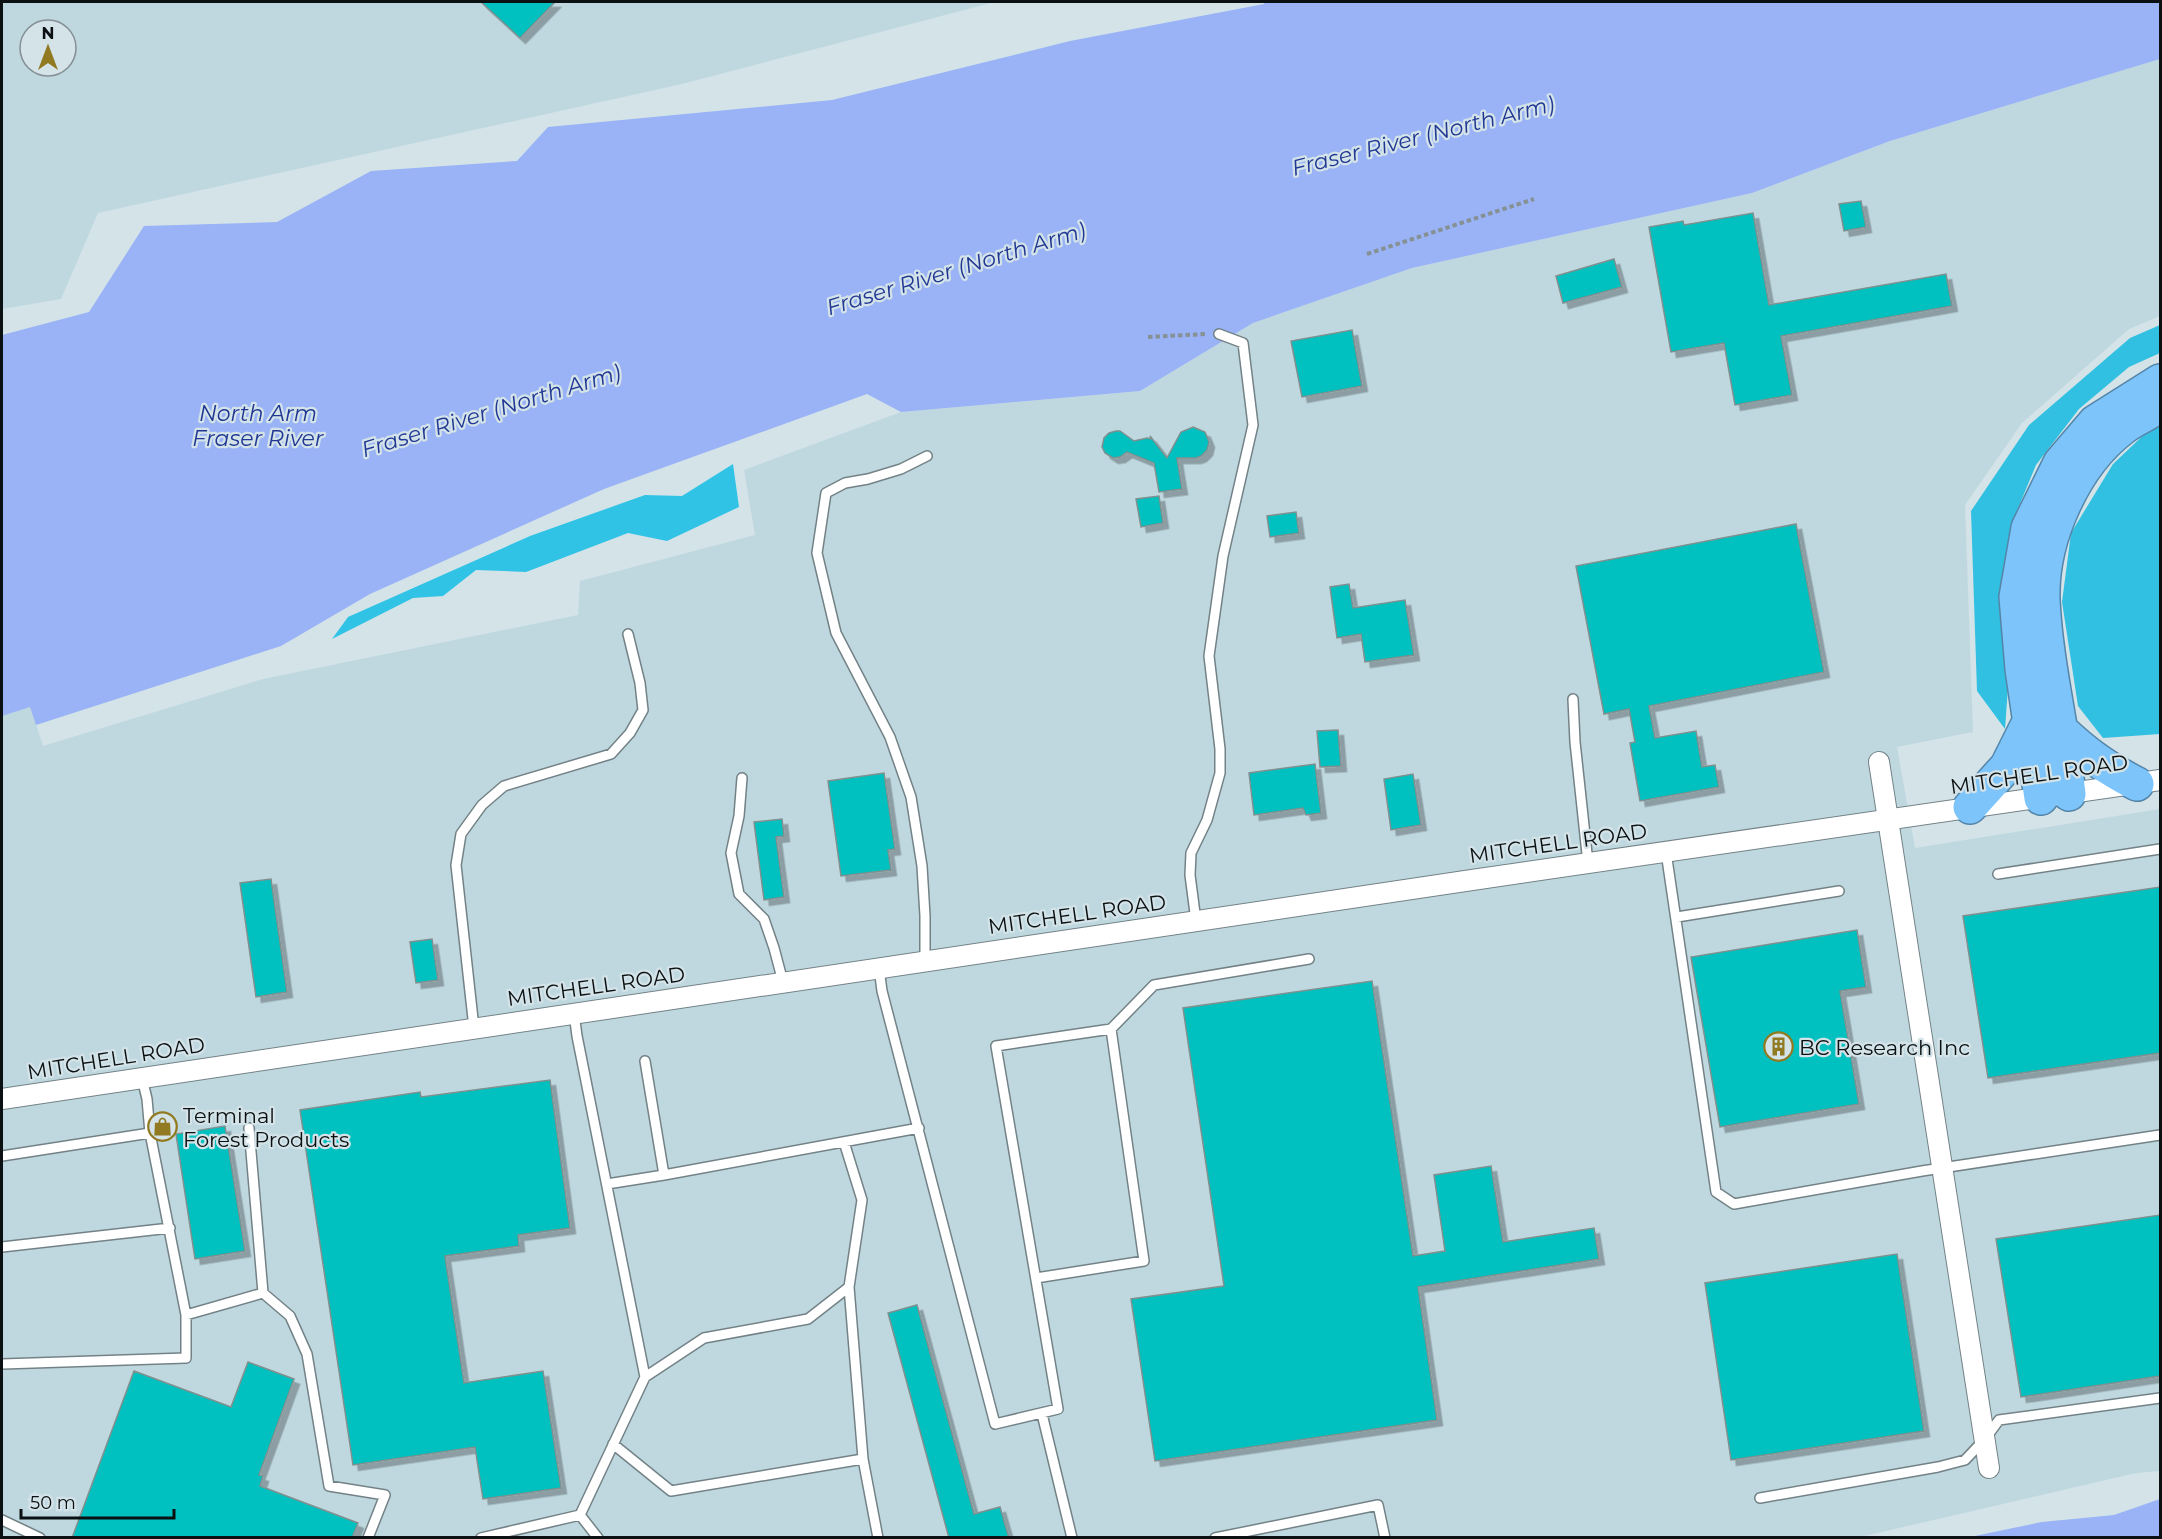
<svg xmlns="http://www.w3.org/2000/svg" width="2162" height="1539" font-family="Montserrat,sans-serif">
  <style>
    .built { fill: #bfd8e0; fill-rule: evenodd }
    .green { fill: #31c0e1 }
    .forest { fill: #31c3e5 }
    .water { fill: #99b3f6 }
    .building { fill: #00c1bf; stroke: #7f908f; stroke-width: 1.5; filter: url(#shadow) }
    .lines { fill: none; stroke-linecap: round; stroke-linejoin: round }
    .lane-casing { stroke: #738286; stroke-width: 12 }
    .street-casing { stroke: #738286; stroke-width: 22 }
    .highway-casing { stroke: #5485a9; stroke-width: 36 }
    .path { stroke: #859194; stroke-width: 4; stroke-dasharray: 4.5 3; stroke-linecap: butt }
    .lane { stroke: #fff; stroke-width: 9 }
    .street { stroke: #fff; stroke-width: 20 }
    .highway { stroke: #7cc4fa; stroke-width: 33 }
    .labels { text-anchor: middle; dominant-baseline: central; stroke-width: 4.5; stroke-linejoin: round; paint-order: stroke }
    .street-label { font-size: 21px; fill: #0b1012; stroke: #d3e3e8 }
    .poi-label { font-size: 21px; fill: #0b1012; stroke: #d3e3e8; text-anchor: start }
    .water-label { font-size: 22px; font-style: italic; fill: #203794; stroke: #d3e3e8 }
  </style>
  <defs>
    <filter id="shadow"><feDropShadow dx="5.5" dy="5.5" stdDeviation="0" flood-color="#0004"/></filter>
  </defs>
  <rect width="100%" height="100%" fill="#d3e3e8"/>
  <!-- built -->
  <path class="built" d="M2,2H995L682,84L98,213L61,299L2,309ZM30,30H66V66H30Z
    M2160,59V316L2129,329L2022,423L1965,505L1973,732L1897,747L1915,848L2160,809V1471L2136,1473L1856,1538L2,1537V716L30,706L43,746L263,679L578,615L580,581L755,535L744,470L901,412L1140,391L1253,323L1412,268L1752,193L1890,141Z"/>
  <!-- green -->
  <path class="green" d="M2160,325V353L2129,367L2079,409L2036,465L2012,523L2002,582L2008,687L2005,729L1977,691L1971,511L2029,425L2130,338Z
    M2160,423V734L2103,738L2078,706L2062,602L2071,533L2113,464L2153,426Z"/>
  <!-- forest -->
  <path class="forest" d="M733,464L739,507L667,541L628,533L526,572L476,570L443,596L413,598L332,639L348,617L530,536L645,495L682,496Z"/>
  <!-- water -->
  <path class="water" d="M1264,2H2160V59L1890,141L1752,193L1412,268L1253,323L1140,391L901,412L867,394L604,489L370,594L281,646L36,725L30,707L2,716V335L89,312L144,226L277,222L371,171L517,161L548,127L832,100L1070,41L1264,4Z
    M2160,1499V1537H1970L2042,1522L2114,1515Z"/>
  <!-- building -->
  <path class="building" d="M481,2H555L520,38Z
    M1861,201L1866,227L1844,231L1839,204Z
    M1753,213L1769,305L1946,274L1952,306L1781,336L1792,395L1735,405L1724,343L1671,352L1649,227L1683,221L1684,225Z
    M1614,259L1622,287L1563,303L1556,276Z
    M1352,330L1362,386L1302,397L1291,341Z
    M1193,427L1205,432L1209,442L1207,450L1201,456L1196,458H1177L1182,489L1159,492L1154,463L1127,452L1120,457L1113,458L1105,453L1102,447L1104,438L1109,433L1116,431H1120L1134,441L1147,438L1151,439L1150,436L1167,458L1181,432Z
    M1159,496L1163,523L1141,527L1136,499Z
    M1296,512L1299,533L1270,537L1267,516Z
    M1796,524L1824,672L1649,706L1655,738L1696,731L1702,767L1715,765L1719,787L1640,801L1630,743L1635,742L1629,709L1604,714L1576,566Z
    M1349,584L1353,608L1405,600L1414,655L1365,662L1361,634L1337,638L1330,587Z
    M1338,730L1341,766L1320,767L1317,731Z
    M1315,764L1321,813L1306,815L1303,808L1254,815L1249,773Z
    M884,773L895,849L888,850L891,870L841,876L828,781Z
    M1413,774L1421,825L1391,830L1384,779Z
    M782,819L784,836L776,837L784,897L764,900L754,822Z
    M271,879L287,992L256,997L240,883Z
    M2160,887V1053L1988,1078L1963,916Z
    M1857,930L1866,987L1840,991L1859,1104L1720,1127L1691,957Z
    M432,939L438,980L416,983L410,942Z
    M1372,981L1413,1256L1445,1251L1434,1175L1491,1166L1503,1242L1594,1228L1599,1259L1418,1287L1437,1420L1155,1461L1131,1299L1224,1286L1183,1008Z
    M550,1080L570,1228L518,1235L519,1246L445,1256L464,1383L543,1371L561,1488L483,1499L475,1447L353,1465L300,1110L420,1092L421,1097Z
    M225,1126L245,1251L195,1259L176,1134Z
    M2160,1215V1376L2021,1397L1996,1239Z
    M1897,1254L1924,1431L1731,1460L1705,1283Z
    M917,1305L974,1514L1000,1507L1009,1538H949L888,1313Z
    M248,1362L294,1379L259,1475L263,1476L260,1486L358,1523L352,1538H72L134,1371L231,1407Z"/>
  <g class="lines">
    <defs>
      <path id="lane" d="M1573,699L1575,742L1588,863
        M742,778L739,816L731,853L739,894L764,919L774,948L783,982
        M1666,852L1716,1192L1734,1204L1922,1171L2160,1135
        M1998,874L2160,849
        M1677,917L1839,891
        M1196,921L1190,875L1191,853L1207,820L1220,773V749L1209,656L1223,556L1253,425L1243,343L1219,334
        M925,962V916L922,866L911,797L890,737L836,633L817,553L826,493L845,483L868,479L901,469L927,456
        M879,968L882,991L995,1424L1058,1409L996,1046L1111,1029L1154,985L1309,959
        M574,1013L577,1036L645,1377L704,1338L808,1319L849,1287L862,1200L844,1142
        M474,1028L456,865L461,834L482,805L504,786L611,754L630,733L643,710L640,683L628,634
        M645,1061L664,1175L919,1128
        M249,1128L263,1293L290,1316L307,1354L329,1486L385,1495L368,1538
        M2,1156L150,1133
        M607,1184L664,1175
        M2,1247L170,1228
        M1036,1278L1144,1261L1111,1029
        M186,1315L263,1293
        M2,1364L186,1358V1315L150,1133L147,1099L142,1078
        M1042,1414L1072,1538
        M613,1444L671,1491L863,1459L849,1287
        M863,1459L878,1538
        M1760,1498L1938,1467L1965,1460L1985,1439L1999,1420L2160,1398
        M580,1515L598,1538
        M2,1520L40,1538
        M481,1538L580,1515L645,1377
        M1215,1538L1378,1505L1385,1538"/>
      <path id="street" d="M1879,762L1989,1468
        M2,1099L1472,880L2160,780"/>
      <path id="highway" d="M2060,729C2085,753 2106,768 2137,784
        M2069,794C2066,771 2064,749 2060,726C2053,684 2045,642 2043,600C2041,539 2074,465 2123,428C2132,421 2142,417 2151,411
        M2041,798L2022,669L2016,597L2028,528L2060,463L2095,422L2160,381
        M1970,807L2007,766L2029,722"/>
    </defs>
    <!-- lane casing -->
    <use href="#lane" class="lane-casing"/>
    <!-- street casing -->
    <use href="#street" class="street-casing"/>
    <!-- highway casing -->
    <use href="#highway" class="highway-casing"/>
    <!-- path -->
    <path class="path" d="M1367,254L1534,199
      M1148,337L1206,334"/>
    <!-- lane -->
    <use href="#lane" class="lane"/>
    <!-- street -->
    <use href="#street" class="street"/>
    <!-- highway -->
    <use href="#highway" class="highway"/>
  </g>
  <!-- icons -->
  <defs>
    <symbol id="building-ring" viewBox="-11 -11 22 22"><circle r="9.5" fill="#d3e3e8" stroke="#917a21" stroke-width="1.5"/><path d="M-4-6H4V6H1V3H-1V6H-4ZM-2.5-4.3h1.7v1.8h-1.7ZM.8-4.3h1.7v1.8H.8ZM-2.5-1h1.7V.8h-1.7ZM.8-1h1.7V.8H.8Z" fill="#917a21"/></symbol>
    <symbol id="shop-ring" viewBox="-11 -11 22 22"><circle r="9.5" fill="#d3e3e8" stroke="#917a21" stroke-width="1.5"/><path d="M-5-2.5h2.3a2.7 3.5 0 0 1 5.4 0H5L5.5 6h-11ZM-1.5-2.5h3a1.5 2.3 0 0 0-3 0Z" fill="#917a21"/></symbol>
  </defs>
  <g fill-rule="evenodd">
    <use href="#building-ring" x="1762" y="1030" width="33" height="33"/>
    <use href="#shop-ring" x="146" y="1110" width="33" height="33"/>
  </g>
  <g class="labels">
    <!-- street labels -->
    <g class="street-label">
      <text transform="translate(2039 774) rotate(-8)">MITCHELL ROAD</text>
      <text transform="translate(1558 843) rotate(-8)">MITCHELL ROAD</text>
      <text transform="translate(1077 914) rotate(-8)">MITCHELL ROAD</text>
      <text transform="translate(596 986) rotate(-8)">MITCHELL ROAD</text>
      <text transform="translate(116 1058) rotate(-9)">MITCHELL ROAD</text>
    </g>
    <!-- poi labels -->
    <g class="poi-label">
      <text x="1799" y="1047">BC Research Inc</text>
      <text x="183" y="1115">Terminal<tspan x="183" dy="24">Forest Products</tspan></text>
    </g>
    <!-- water labels -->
    <g class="water-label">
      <text transform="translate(1423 136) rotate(-14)">Fraser River (North Arm)</text>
      <text transform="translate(956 269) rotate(-17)">Fraser River (North Arm)</text>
      <text transform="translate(491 411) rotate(-17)">Fraser River (North Arm)</text>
      <text x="258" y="413">North Arm<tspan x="258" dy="25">Fraser River</tspan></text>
    </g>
  </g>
  <!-- border -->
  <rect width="2162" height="1539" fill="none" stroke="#0b1012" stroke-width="6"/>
  <!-- north arrow -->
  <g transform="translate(48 48)"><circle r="28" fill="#d3e3e8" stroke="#838f92" stroke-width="1.5"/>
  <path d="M0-4.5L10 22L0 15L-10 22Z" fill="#917a21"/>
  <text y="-9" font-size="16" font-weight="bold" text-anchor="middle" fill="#0b1012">N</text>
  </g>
  <!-- scale -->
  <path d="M21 1509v9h153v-9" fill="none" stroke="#0b1012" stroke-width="3"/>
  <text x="30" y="1509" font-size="18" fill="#0b1012" stroke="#d3e3e8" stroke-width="4.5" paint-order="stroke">50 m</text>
</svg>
